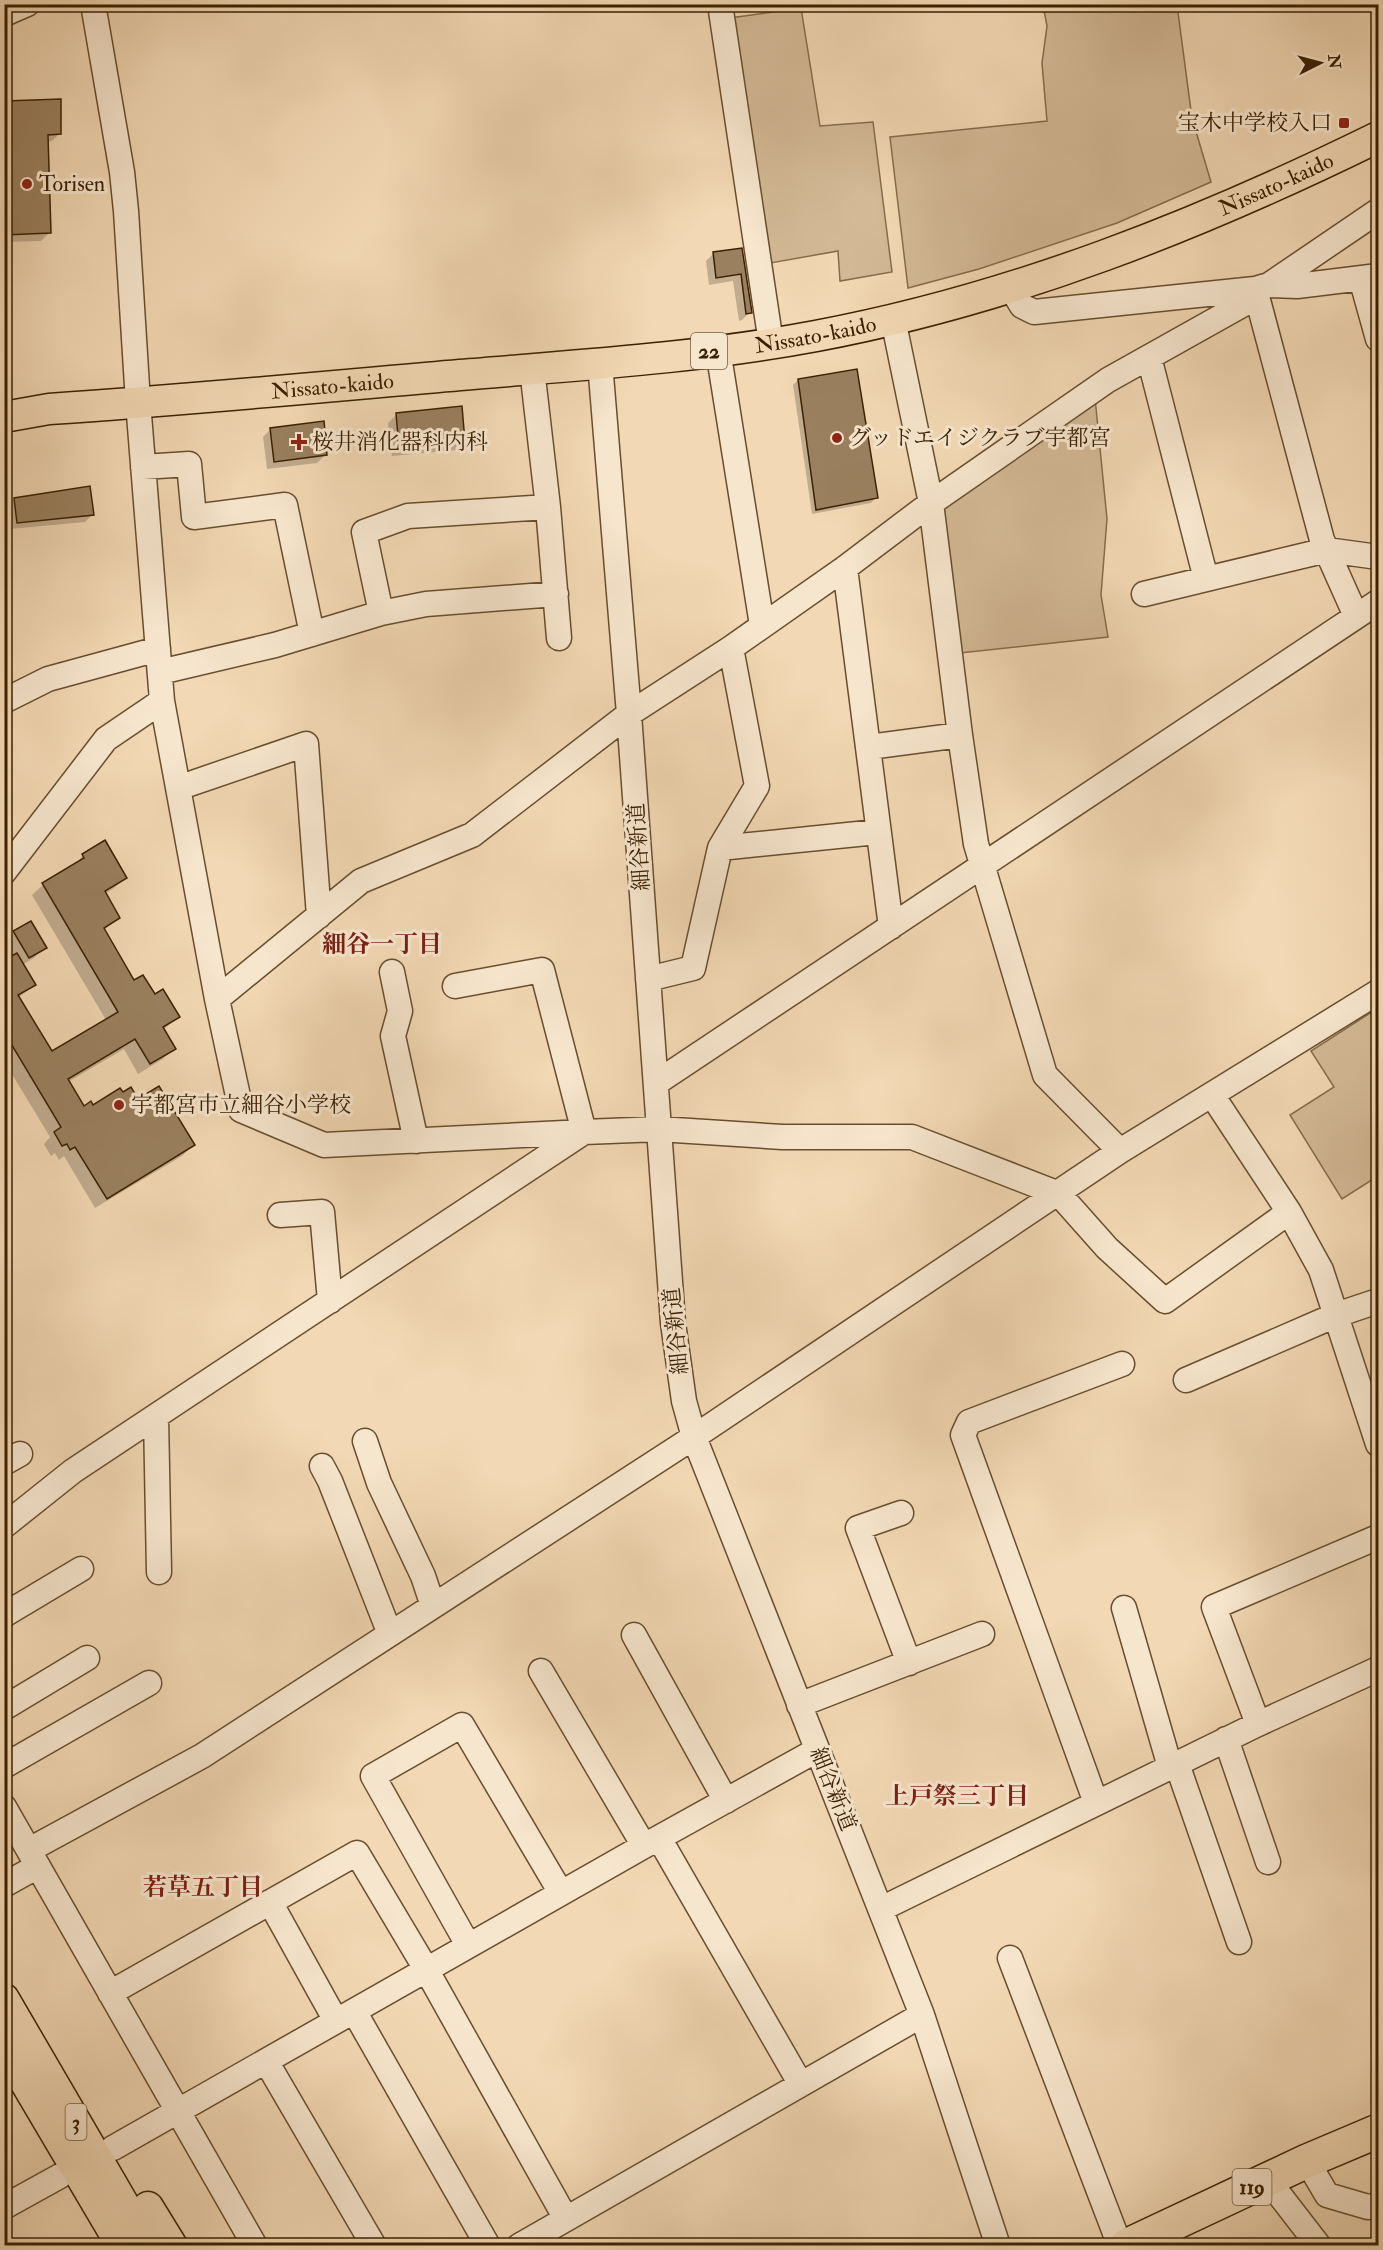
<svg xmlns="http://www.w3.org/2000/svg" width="1383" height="2250" font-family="'IM FELL Double Pica','Noto Serif JP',serif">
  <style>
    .green { fill: #d3b996; stroke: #866c4c; stroke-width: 1.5 }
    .shadow { fill: #0003 }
    .building { fill: #9a805f; stroke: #3a2002; stroke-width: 1.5 }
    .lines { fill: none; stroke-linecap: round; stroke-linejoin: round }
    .minor-casing { stroke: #684e2e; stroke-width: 27 }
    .major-casing { stroke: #3a2002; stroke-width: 33 }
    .highway-casing { stroke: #3a2002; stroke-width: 36 }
    .minor { stroke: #f7e6ce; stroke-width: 24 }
    .major { stroke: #f2d8b4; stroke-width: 30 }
    .highway { stroke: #f2d8b4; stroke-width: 33 }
    .poi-dot { fill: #8f2418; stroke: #f7e6ce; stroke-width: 2 }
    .labels { text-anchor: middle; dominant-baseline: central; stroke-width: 6; stroke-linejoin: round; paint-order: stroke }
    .shield { fill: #f7e6ce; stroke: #735b3f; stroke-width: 1.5 }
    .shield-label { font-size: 21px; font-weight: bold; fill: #3a2002 }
    .poi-label { font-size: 22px; fill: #3a2002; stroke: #f7e6ce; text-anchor: start }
    .street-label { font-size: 22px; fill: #3a2002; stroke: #f7e6ce }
    .neighbourhood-label { font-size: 24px; font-weight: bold; fill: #7a1f14; stroke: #f7e6ce }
  </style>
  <rect width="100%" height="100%" fill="#f2d8b4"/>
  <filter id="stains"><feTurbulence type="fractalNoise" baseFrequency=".00333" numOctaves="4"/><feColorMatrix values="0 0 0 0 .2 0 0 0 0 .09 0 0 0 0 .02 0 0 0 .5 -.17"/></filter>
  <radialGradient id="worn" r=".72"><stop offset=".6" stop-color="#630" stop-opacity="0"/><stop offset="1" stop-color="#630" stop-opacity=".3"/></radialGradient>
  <!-- green -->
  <path class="green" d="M1043,5H1177L1192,118L1211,182L1117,223L979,269L908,288L890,137L1047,121L1042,63L1047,26Z
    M801,8L820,126L873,122L892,272L840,281L838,251L765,264L730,18Z
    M1095,398L1107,519L1101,595L1108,637L960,653L944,507Z
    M1378,1008V1176L1342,1199L1290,1115L1334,1087L1311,1051Z"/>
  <!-- shadow -->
  <path class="shadow" d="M4,102L60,133L52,141L47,142L49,233L41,241L4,242Z
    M741,249L750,312L742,320L739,321L733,281L709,285L706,261L714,253Z
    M798,380L876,498L871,503L812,514L793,385Z
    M396,415L464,442L456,450L392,456L388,423Z
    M271,429L325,455L317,463L267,469L263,437Z
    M14,499L92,515L85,522L10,529L7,506Z
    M83,855L125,877L114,888L105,894L119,917L104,930L134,982L154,996L178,1017L163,1030L174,1048L163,1059L138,1074L124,1049L68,1082L83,1108L137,1101L193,1145L182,1156L95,1208L64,1156L59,1160L55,1153L51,1156L44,1144L50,1137L4,1061V962L12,957L4,942L14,933L45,947L34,958L22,965L34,985L18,998L51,1054L106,1020L32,895L43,885L73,867Z"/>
  <!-- building -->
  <path class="building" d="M61,99V134L48,135L51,233L4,235V101Z
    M742,248L752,313L746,314L741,274L716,278L713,252Z
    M857,369L878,498L816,510L798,379Z
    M462,406L465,442L399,449L396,413Z
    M324,421L327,455L274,462L270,428Z
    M90,486L94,515L17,523L14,498Z
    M105,840L127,878L105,891L120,918L104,928L134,980L143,975L155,994L163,989L180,1017L163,1027L176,1049L150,1064L135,1039L68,1079L84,1106L91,1101L93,1105L120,1088L123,1092L131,1087L138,1099L159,1086L195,1145L107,1199L75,1147L70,1150L67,1144L62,1146L54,1132L61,1127L4,1032V960L17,953L36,985L18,995L52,1051L118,1012L42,883L84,858L82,854Z
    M31,921L47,948L29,958L13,931Z"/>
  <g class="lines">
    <defs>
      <path id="minor" d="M93,4L122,172L126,211L138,402L162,701L217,999L241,1110L324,1145L584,1132L542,970L455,986
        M720,4L771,343
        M4,14L27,4
        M1361,278L1378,339
        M1269,285L1297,286L1378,276
        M1011,288L1022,306L1034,312L1255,289L1269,285L1378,211
        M1255,289L1322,540L1356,616
        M893,319L931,503L960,735L976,844L1045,1075L1120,1151
        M718,350L762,625
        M1149,357L1206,579
        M600,363L629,714L673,1323L684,1401L694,1437L922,2015L998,2246
        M532,369L548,507L559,638
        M143,467L189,464L194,517L285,505L312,634
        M845,568L891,927
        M1144,594L1327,550L1378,557
        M381,613L364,532L408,516L548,507
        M160,672L275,645L381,613L426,604L556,594
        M4,701L48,679L158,649
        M869,747L960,735
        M178,788L306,744L319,916
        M720,848L757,786L731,648
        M4,872L106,739L162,701
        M392,972L400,1011L393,1036L416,1141
        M648,979L693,968L720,848L877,832
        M217,999L361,881L472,835L629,714L731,648L845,568L931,503L1108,380L1258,296
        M656,1083L1378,602
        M1212,1095L1289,1212L1321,1270L1378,1444
        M280,1215L322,1212L330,1301
        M1186,1380L1336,1315L1378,1301
        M156,1416L159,1572
        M365,1441L379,1483L423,1576L433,1606
        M4,1463L20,1454
        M322,1466L330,1481L390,1634
        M901,1513L858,1528L909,1663
        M4,1526L73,1471L584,1132L659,1129L782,1137H912L1059,1194L1107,1248L1165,1301L1289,1212
        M1124,1608L1170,1767
        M4,1615L81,1569
        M634,1635L726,1801
        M541,1671L644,1846
        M799,1705L982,1634
        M4,1708L87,1658
        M1258,1724L1214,1607L1378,1537
        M1226,1739L1268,1862
        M1177,1764L1239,1942
        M4,1766L149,1683
        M1096,1803L963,1435L969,1422L1122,1364
        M4,1807L255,2246
        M659,1838L800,2083
        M29,1850L202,1756L694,1437L1120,1151L1378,992
        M4,1885L38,1866
        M270,1902L336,2021
        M881,1909L1258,1724L1378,1669
        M468,1945L373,1776L462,1725L561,1893
        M1010,1958L1120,2246
        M110,1993L357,1853L426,1969L566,2219
        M354,2011L488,2246
        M266,2061L374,2246
        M113,2148L644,1846L817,1750
        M1307,2161L1327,2195L1368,2207L1378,2205
        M1268,2180L1319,2246
        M4,2207L60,2176
        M519,2246L922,2015"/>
      <g id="major">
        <path id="s1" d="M4,417L49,409C186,400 323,387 460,375C579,365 699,358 816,336C1013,299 1199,225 1378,137"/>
        <path d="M4,1999L148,2246"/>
        <path d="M4,2046L122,2246"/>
        <path d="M148,2207L172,2246"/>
      </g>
      <path id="highway" d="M1126,2246L1307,2161L1378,2131"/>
    </defs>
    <!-- minor casing -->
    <use href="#minor" class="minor-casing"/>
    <!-- major casing -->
    <use href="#major" class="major-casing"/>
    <!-- highway casing -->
    <use href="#highway" class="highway-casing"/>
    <!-- minor -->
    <use href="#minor" class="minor"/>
    <!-- major -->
    <use href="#major" class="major"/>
    <!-- highway -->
    <use href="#highway" class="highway"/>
  </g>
  <!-- markers -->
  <g class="poi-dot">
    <rect x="1338" y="117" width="12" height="12" rx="3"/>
    <circle cx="27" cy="184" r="6"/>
    <circle cx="837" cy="438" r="6"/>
    <path d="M296 433h6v6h6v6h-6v6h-6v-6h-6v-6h6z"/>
    <circle cx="119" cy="1105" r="6"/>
  </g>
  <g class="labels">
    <!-- shield labels -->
    <g class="shield">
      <rect x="691" y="333" width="36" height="36" rx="4.5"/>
      <rect x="65.5" y="2104" width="21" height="36" rx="4.5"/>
      <rect x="1232.5" y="2169" width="39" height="36" rx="4.5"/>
    </g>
    <g class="shield-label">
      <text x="709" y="351">22</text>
      <text x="76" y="2122">3</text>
      <text x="1252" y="2187">119</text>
    </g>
    <!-- poi labels -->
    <g class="poi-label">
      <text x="1332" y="123" text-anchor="end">宝木中学校入口</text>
      <text x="39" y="184">Torisen</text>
      <text x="849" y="438">グッドエイジクラブ宇都宮</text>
      <text x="312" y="442">桜井消化器科内科</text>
      <text x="131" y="1105">宇都宮市立細谷小学校</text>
    </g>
    <!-- street labels -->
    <g class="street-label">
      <text stroke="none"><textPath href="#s1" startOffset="1302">Nissato-kaido</textPath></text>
      <text stroke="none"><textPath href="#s1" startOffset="816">Nissato-kaido</textPath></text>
      <text stroke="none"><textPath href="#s1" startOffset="330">Nissato-kaido</textPath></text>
      <text transform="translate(639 847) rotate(-94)">細谷新道</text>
      <text transform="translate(676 1331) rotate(-96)">細谷新道</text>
      <text transform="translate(833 1789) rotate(68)">細谷新道</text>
    </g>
    <!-- neighbourhood labels -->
    <g class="neighbourhood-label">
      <text x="382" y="944">細谷一丁目</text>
      <text x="957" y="1796">上戸祭三丁目</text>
      <text x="203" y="1887">若草五丁目</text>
    </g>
  </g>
  <!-- margin -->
  <rect width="1383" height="2250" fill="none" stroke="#f2d8b4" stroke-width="24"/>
  <rect x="6" y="6" width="1371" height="2238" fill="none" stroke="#3a2002" stroke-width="3"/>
  <rect x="12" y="12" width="1359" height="2226" fill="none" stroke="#3a2002" stroke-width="1.5"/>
  <!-- north arrow -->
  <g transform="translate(1320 63) rotate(84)" stroke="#f7e6ce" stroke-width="4.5" paint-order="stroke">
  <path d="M0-4.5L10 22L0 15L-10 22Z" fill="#3a2002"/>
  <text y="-9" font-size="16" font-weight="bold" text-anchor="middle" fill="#3a2002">N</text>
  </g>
  <rect width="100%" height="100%" filter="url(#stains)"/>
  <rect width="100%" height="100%" fill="url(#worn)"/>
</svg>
